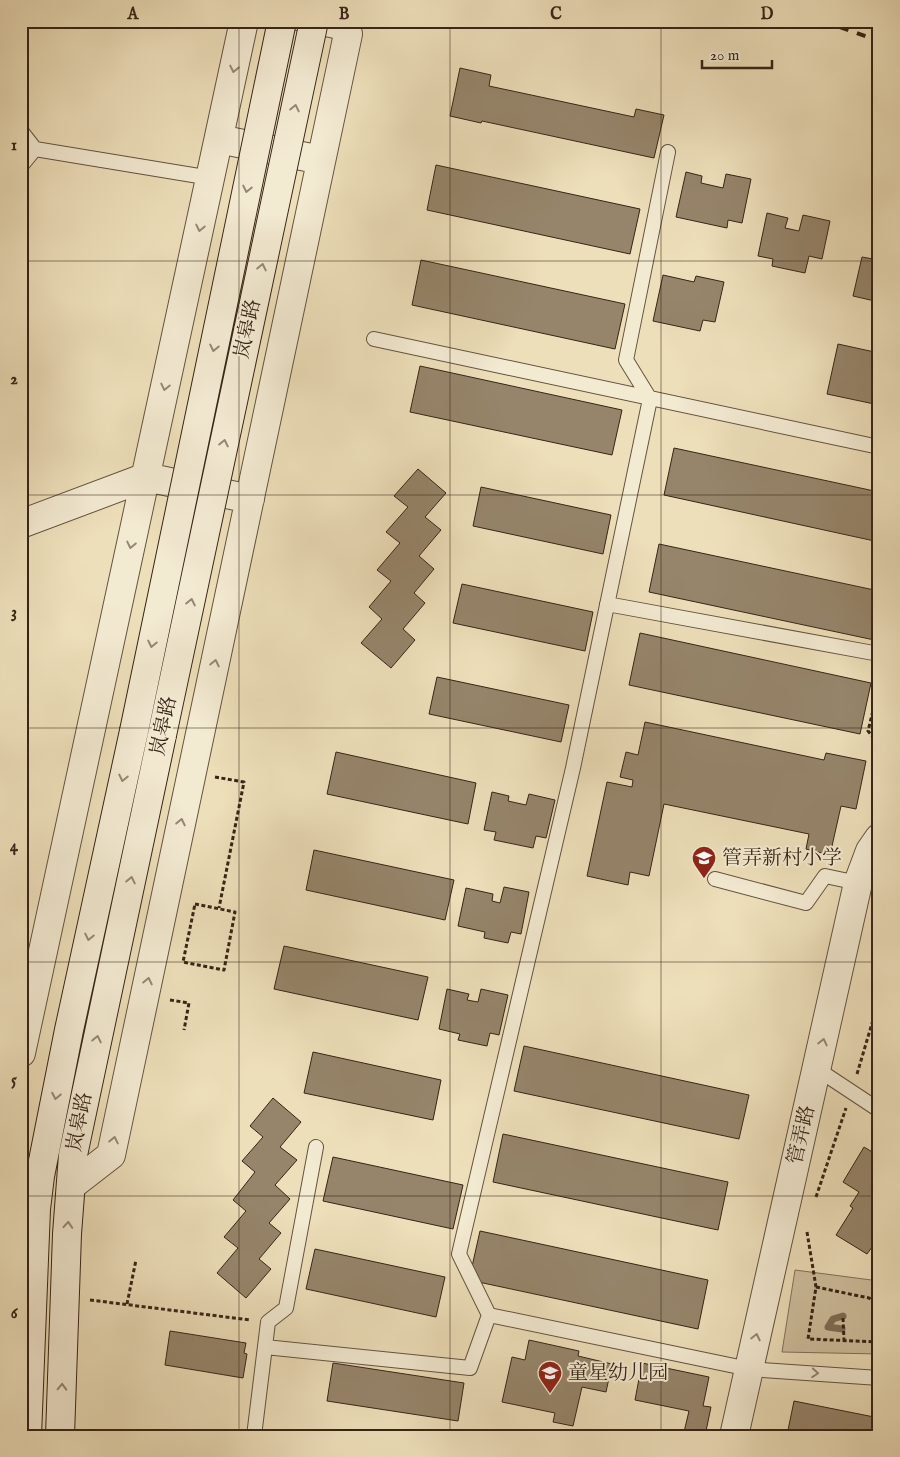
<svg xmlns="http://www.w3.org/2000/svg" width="900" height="1457" font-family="'IM FELL English','Noto Serif SC',serif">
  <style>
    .green { fill: #cebf9e; stroke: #82725a }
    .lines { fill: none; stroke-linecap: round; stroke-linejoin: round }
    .stream { stroke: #7f6e57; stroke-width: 7 }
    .building { fill: #96856b; stroke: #372416 }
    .lane-casing { stroke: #64533f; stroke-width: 16 }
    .street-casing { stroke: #64533f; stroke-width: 30 }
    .secondary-casing { stroke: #372416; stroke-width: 30 }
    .path { stroke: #372416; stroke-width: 3; stroke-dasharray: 4 2.5; stroke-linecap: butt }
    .lane { stroke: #f3ead2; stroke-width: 14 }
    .street { stroke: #f3ead2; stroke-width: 28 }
    .secondary { stroke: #f3ead2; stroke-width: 28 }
    .rail { stroke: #372416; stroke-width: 4; stroke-dasharray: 9 9; stroke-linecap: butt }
    .secondary-bridge-casing { stroke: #372416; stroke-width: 30; stroke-linecap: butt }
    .secondary-bridge { stroke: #f3ead2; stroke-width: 28 }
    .oneway { stroke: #958774 }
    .grid { fill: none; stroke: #372416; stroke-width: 1; stroke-opacity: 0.55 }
    .labels { text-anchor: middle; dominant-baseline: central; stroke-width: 4; stroke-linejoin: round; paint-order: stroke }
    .street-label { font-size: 20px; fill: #372416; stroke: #f3ead2 }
    .poi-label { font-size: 20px; fill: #372416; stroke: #f3ead2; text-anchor: start }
    .neatline { fill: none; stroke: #372416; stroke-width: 2 }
    .grid-label { font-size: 16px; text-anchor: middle; font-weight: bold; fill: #372416 }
  </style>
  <rect width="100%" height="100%" fill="#eddfba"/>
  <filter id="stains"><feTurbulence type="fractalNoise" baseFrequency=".004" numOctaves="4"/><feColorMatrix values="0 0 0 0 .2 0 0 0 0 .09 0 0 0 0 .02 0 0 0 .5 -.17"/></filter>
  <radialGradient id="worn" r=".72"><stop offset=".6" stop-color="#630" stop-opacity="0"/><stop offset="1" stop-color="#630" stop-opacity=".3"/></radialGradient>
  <!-- green -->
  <path class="green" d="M795,1270L879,1281V1354L782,1352Z"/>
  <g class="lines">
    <!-- stream -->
    <path class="stream" d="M842,1329L828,1327L833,1319L843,1316"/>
  </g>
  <!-- building -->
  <path class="building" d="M460,68L491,75L489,86L634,117L636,109L664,115L654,158L482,121L481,123L450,116Z
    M436,165L640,209L630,254L427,210Z
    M686,172L702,176L701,183L723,188L726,174L751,179L742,223L728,220L727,228L676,217Z
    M767,213L788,218L785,228L799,231L803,215L830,221L822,259L809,256L805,273L772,266L773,259L758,256Z
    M862,257L879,260V302L853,296Z
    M421,260L625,304L615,349L412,305Z
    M663,275L694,282L696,276L724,282L715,322L703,320L700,331L653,321Z
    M838,344L879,353V405L827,394Z
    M420,366L622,410L612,455L410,412Z
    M674,448L879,492V542L664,495Z
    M418,469L446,493L425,517L441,530L419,556L434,569L414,593L425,603L403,629L415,640L391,668L361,643L382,619L369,607L391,581L377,570L400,543L386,532L408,507L394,496Z
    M481,487L611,515L603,554L473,526Z
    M659,544L879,591V641L649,592Z
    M462,584L593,612L585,651L453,623Z
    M640,633L871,683L860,734L629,685Z
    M437,677L569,705L561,742L429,714Z
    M879,694V722L873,721Z
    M645,722L824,760L826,753L866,761L856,809L841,806L830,855L806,849L809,834L664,804L649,876L630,872L628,885L587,876L607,782L632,787L633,780L620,777L626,752L638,755Z
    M336,752L476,783L468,824L327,794Z
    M492,792L509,796L508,801L526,805L529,794L555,800L546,838L536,836L533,848L494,840L496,832L484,830Z
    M314,850L454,880L445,920L306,890Z
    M504,887L529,892L521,934L511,932L508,943L484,938L485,932L458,926L466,888L493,894L492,901L500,903Z
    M284,946L428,977L418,1020L274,989Z
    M447,989L469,994L467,1000L478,1002L481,989L508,995L499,1035L490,1033L487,1046L458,1040L460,1034L439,1029Z
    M524,1046L749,1095L739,1139L514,1091Z
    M313,1052L441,1080L433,1120L304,1093Z
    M273,1098L301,1122L280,1147L297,1160L275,1185L290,1199L269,1223L281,1233L259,1259L271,1269L246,1298L217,1273L238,1248L224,1237L246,1211L233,1200L255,1172L242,1161L263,1137L250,1126Z
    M503,1134L728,1182L718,1230L493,1182Z
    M864,1147L879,1156V1252L872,1247L867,1254L836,1235L853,1208L850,1206L859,1192L843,1182Z
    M333,1157L463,1185L453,1229L323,1201Z
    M480,1231L708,1280L698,1329L469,1280Z
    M315,1249L445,1277L436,1317L306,1289Z
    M170,1331L246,1343L244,1353L247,1354L243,1378L165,1365Z
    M529,1340L579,1351L578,1356L612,1364L606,1392L582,1387L573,1426L553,1422L555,1413L502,1402L512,1357L525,1360Z
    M333,1363L464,1383L458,1421L327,1401Z
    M642,1363L709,1377L703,1406L711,1407L705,1436L684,1432L689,1411L635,1400Z
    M794,1401L879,1418V1436L787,1435Z
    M621,1431L646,1436H620Z"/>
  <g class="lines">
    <defs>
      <path id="lane" d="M288,21L348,34
        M21,131L35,149
        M21,166L35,149L211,178
        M374,339L879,447
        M607,604L879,654
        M715,879L806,903L825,876L858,883
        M817,1069L879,1110
        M489,1315L459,1254L573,768L650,399L626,360L668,152
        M265,1347L470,1368L489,1315L749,1369L879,1378
        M254,1436L268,1322L286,1308L316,1147"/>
      <path id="street" d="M219,139L321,160
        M21,524L146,477L250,499
        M21,1053L244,21
        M71,1186L111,1155L348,34
        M734,1436L858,883L870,851L879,838"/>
      <path id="secondary" d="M27,1436L36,1209L40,1176L69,1030L134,731
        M60,1436L67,1234L73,1155L162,735"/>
    </defs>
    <!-- lane casing -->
    <use href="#lane" class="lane-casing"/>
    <!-- street casing -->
    <use href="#street" class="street-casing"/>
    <!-- secondary casing -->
    <use href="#secondary" class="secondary-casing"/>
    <!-- path -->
    <path class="path" d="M879,686L868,731L879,744
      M215,777L244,782L219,908
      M195,904L235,912L224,970L183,962Z
      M170,1000L189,1003L184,1030
      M873,1021L879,1028
      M857,1074L873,1020L879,993
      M816,1197L846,1108
      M807,1232L816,1287L808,1339L879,1342
      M816,1287L869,1298L879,1305
      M90,1300L250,1320
      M127,1304L136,1260
      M843,1318L844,1340"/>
    <!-- lane -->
    <use href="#lane" class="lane"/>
    <!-- street -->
    <use href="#street" class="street"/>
    <!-- secondary -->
    <use href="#secondary" class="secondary"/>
    <!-- rail -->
    <path class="rail" d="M823,21L879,41
      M859,21L879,28"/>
    <defs>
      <path id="secondary-bridge" d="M134,731L282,21
        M162,735L314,21"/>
    </defs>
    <!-- secondary-bridge casing -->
    <use href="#secondary-bridge" class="secondary-bridge-casing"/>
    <!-- secondary-bridge -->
    <use href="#secondary-bridge" class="secondary-bridge"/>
  </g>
  <!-- one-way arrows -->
  <defs><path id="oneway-chevron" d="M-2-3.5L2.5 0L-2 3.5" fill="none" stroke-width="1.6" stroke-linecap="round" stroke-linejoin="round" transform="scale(1.25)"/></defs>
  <g class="oneway">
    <use href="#oneway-chevron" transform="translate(234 69) rotate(102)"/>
    <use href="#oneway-chevron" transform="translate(295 108) rotate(-78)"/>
    <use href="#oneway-chevron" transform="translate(247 189) rotate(102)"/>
    <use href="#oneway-chevron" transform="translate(200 228) rotate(102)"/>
    <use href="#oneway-chevron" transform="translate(262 267) rotate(-78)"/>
    <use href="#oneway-chevron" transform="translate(214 348) rotate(102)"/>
    <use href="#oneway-chevron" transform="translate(165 387) rotate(102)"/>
    <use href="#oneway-chevron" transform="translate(224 443) rotate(-78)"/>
    <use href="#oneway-chevron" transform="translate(131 545) rotate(102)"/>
    <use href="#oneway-chevron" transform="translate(191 602) rotate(-78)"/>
    <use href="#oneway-chevron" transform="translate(152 644) rotate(102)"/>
    <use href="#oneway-chevron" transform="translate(215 663) rotate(-78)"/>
    <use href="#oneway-chevron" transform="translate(123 778) rotate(102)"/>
    <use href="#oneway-chevron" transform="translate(181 822) rotate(-78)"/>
    <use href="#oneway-chevron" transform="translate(131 880) rotate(-78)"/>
    <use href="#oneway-chevron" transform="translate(89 937) rotate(102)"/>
    <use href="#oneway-chevron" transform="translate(148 981) rotate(-78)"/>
    <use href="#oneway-chevron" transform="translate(97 1039) rotate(-78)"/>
    <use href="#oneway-chevron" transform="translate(823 1042) rotate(-77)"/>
    <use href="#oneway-chevron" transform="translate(56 1096) rotate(101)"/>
    <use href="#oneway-chevron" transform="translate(114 1140) rotate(-78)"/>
    <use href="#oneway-chevron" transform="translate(68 1225) rotate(-86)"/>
    <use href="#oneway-chevron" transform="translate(756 1337) rotate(-77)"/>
    <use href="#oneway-chevron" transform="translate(815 1373) rotate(4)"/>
    <use href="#oneway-chevron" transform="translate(62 1387) rotate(-88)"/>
  </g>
  <!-- grid -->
  <path class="grid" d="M239,21V1436M450,21V1436M661,21V1436M21,261H879M21,495H879M21,728H879M21,962H879M21,1196H879"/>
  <!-- icons -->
  <defs>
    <symbol id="school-pin" viewBox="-11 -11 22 30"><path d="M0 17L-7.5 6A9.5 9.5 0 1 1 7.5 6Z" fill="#8f2418" stroke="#f3ead2"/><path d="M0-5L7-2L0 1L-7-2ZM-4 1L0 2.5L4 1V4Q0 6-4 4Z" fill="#fff"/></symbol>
  </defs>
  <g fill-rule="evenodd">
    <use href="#school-pin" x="690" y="844" width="28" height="38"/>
    <use href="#school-pin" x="536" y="1359" width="28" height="38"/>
  </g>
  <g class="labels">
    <!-- street labels -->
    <g class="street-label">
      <text transform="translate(248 329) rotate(-78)">岚皋路</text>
      <text transform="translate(164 726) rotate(-78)">岚皋路</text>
      <text transform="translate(80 1122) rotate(-79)">岚皋路</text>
      <text transform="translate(802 1135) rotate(-77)">管弄路</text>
    </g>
    <!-- poi labels -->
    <g class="poi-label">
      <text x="722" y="858">管弄新村小学</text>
      <text x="568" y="1373">童星幼儿园</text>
    </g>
  </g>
  <!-- margin -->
  <rect width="900" height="1457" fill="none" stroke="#eddfba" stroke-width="55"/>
  <!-- scale -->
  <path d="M702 60v8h70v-8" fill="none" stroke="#372416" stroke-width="2.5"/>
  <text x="710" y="60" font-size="15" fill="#372416" stroke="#f3ead2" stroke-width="4" paint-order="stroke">20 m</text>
  <rect x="28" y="28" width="844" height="1402" class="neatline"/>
  <g class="grid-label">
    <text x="133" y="19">A</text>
    <text x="344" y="19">B</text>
    <text x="556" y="19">C</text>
    <text x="767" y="19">D</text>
    <text x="14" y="150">1</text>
    <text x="14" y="384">2</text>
    <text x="14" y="617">3</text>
    <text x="14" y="851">4</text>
    <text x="14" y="1085">5</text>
    <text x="14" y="1318">6</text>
  </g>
  <rect width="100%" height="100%" filter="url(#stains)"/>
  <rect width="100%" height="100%" fill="url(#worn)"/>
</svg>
